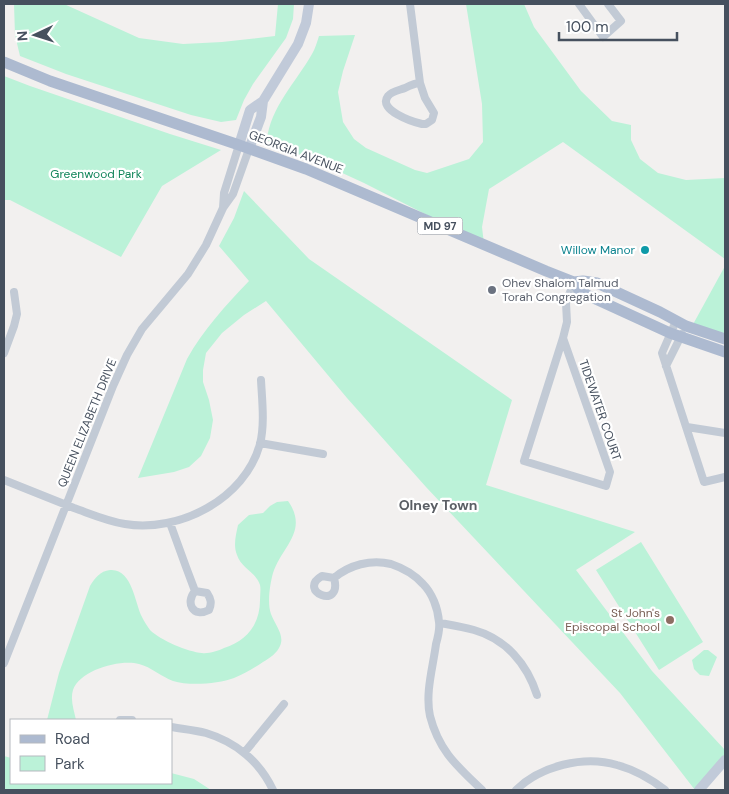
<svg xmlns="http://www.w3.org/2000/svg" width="729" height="794" font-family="'DM Sans',sans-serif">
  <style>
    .green { fill: #bbf2d8 }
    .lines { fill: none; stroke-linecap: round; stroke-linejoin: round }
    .street { stroke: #c2cad5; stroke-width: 8 }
    .secondary { stroke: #c1cad9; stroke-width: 10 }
    .primary { stroke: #adbad0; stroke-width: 11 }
    .culture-dot { fill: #0f9aa8; stroke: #fff; stroke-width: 2 }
    .worship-dot { fill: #6b7280; stroke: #fff; stroke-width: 2 }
    .education-dot { fill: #8d6e63; stroke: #fff; stroke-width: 2 }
    .labels { text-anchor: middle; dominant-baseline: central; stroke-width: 4.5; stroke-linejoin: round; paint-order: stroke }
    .shield { fill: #fff; stroke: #7e848e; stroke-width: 1 }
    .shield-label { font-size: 11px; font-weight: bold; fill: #46505e }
    .street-label { font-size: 12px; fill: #46505e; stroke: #fff }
    .park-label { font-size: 12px; fill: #11855a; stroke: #fff }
    .culture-label { font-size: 12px; fill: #0d838f; stroke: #fff; text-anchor: end }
    .worship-label { font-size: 12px; fill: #5b616d; stroke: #fff; text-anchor: start }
    .education-label { font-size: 12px; fill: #785e54; stroke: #fff; text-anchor: end }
    .neighbourhood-label { font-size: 14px; font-weight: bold; fill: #5b5f65; stroke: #fff }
  </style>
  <rect width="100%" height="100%" fill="#f2f0ef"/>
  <!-- green -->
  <path class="green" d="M14,4H64L139,38L183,44L222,42L275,36L278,4H294L293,19L286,38L253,84L244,100L236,120L221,122L191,115L66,74L20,56L15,35Z
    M466,4H524L534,27L581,91L612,121L631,125V140L640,159L658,173L686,180L725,178V259L563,142L489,189L482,227L484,244L364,183L314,160L281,148L267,140C270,108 296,82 312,54C315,49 317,42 319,36L355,35L343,71L338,92L343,122L354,139L366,148L415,170L427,173L469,159L483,142L482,104Z
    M4,76L30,86L170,134L221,150L162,186L121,257L10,200H4Z
    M244,191L309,259L512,400L486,485L635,532L576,570L652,671L725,750V760L695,790L620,693L426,487L347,398L266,301L244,315L222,333L206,353L203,370V382L209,400L213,420L210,438L201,456L189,467L174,472L138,478L187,359C203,330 226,305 249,281L219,246L234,218Z
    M725,266V339L691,328Z
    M288,501C309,531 282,546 273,573C270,584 267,603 271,614C275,625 285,635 280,646C277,653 270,658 263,662C254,668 244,674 234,678C218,684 189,686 173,681C162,677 151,667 139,664C120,659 80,670 73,690C70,700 74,710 76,720H47L59,673L90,586C95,578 100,571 110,570C132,568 135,603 142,617C144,621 147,626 150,630C160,640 188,652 202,653C208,654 218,651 224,648C247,641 260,624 260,600C260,595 261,589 260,585C256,572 241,568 237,555C233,545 236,535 238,525L249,515L263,513L270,506L277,502Z
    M641,542L703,642L659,670L596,570Z
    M704,650H708L717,657L709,676L700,675L694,669L692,660Z
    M4,756L11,758V783H171V773L194,779L211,790H4Z"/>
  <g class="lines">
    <!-- street -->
    <path class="street" d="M410,4L420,83C415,83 411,85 405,88C400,90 392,91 388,96C377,110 413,122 422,124H426L432,120L434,113L425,98L420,83
      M579,4L603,37L621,21L608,4
      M223,208L224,193L239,145
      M676,321L662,353L704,482L725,477
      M563,338L610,472L606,486L524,461L563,338L567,322L566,303L574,282
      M4,353L14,326L17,314L14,292
      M666,366L682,334
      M687,427L725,433
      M260,443L323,454
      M4,480C27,489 51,499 74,508C91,514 107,521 125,524C179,533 245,499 260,444C265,424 262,400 261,380
      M170,523L186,567L195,591L207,593C211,599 212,603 209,610C193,618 185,603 195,591
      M322,576L334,578C343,611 296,591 322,576Z
      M334,578C349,565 371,559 391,564C403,568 414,574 423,584C432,593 438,608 439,622C440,629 438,637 436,644C433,667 425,693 430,716C439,751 457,766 482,790
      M440,623C451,625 463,627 474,630C506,639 527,664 537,695
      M4,663L113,386L127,355L142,329L188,274L206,245L223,208L233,194L249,149
      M120,720H132
      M171,727C183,729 195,730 206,733C236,742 260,762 273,790
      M244,753L284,704
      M516,790C540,766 584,755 617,765C635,770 651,779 665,790"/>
    <!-- secondary -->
    <path class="secondary" d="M239,145L250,110L263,101L298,44L306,23L309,4
      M249,149L261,117L263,101
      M699,790L725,760"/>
    <!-- primary -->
    <path class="primary" d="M4,62L50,81L239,145L306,169L546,271L574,282L583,281L597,283L660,312L686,326L725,339
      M574,282L579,290L587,295L670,333L725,352"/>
  </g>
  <!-- markers -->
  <circle class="culture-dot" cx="645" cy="250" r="5"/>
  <circle class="worship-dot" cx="492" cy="290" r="5"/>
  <circle class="education-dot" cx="670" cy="620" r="5"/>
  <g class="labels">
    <!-- shield labels -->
    <rect class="shield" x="417.5" y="217.5" width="45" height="17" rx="4"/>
    <g class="shield-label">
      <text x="440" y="226">MD 97</text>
    </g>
    <!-- street labels -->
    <g class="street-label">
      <text transform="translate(296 152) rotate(21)">GEORGIA AVENUE</text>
      <text transform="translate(600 410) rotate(71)">TIDEWATER COURT</text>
      <text transform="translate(87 423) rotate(-68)">QUEEN ELIZABETH DRIVE</text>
    </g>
    <!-- park labels -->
    <g class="park-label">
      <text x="96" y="174">Greenwood Park</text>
    </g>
    <!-- culture labels -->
    <g class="culture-label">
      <text x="635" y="250">Willow Manor</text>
    </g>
    <!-- worship labels -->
    <g class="worship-label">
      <text x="502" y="283">Ohev Shalom Talmud<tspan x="502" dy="14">Torah Congregation</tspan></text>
    </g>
    <!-- education labels -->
    <g class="education-label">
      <text x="660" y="613">St John's<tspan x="660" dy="14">Episcopal School</tspan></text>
    </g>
    <!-- neighbourhood labels -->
    <g class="neighbourhood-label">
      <text x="438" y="505">Olney Town</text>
    </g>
  </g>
  <!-- border -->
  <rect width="729" height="794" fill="none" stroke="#46505e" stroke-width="10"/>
  <!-- legend -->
  <rect x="10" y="719" width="162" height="65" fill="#ffffff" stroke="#b5b9bf"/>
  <rect x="20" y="735" width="25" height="8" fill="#adbad0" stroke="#b5b9bf"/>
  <text x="55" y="744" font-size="15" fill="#46505e">Road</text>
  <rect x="20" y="756" width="25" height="15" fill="#bbf2d8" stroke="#b5b9bf"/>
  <text x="55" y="769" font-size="15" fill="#46505e">Park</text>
  <!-- north arrow -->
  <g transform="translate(35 35) rotate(266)" stroke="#ffffff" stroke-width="4" paint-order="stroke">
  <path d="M0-4L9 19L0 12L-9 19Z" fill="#46505e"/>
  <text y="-8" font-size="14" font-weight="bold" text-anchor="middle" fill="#46505e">N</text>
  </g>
  <!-- scale -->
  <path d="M559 32v8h118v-8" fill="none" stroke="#46505e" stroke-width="2.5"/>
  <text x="566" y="32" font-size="15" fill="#46505e" stroke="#ffffff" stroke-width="4" paint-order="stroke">100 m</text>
</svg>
